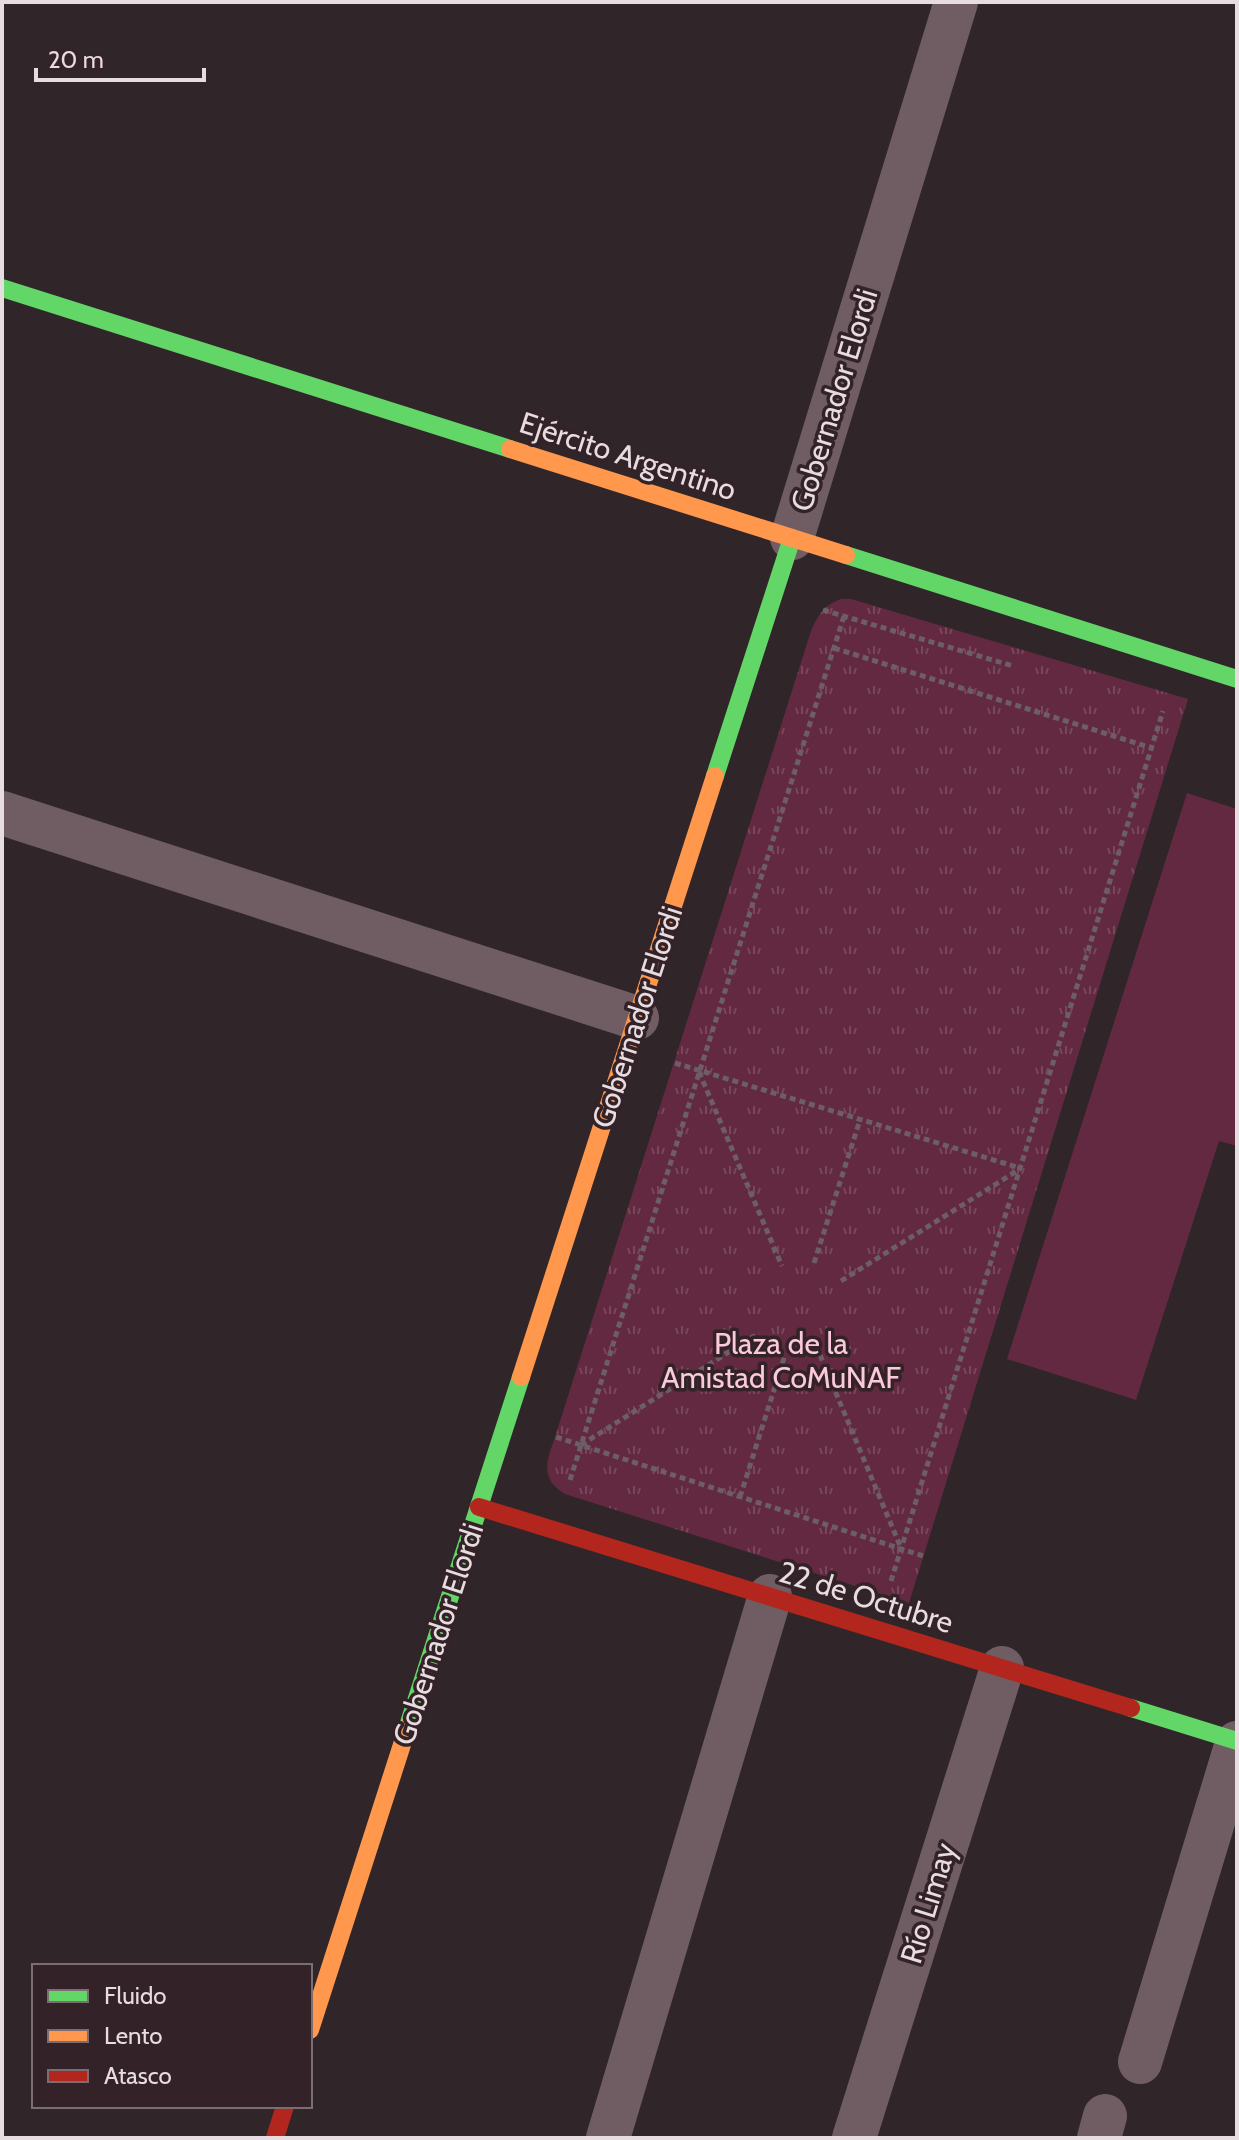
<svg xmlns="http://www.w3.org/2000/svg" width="1239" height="2140" font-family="Cabin,sans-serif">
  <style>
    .park { fill: url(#park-tufts) }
    .garden { fill: #622940 }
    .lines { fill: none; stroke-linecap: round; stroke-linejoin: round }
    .path { stroke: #6c5e64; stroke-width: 5; stroke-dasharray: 6 4; stroke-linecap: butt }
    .street { stroke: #705d64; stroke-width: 44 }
    .fast { stroke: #63d668; stroke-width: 18 }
    .slow { stroke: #ff974d; stroke-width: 18 }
    .jam { stroke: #b3261e; stroke-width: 18 }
    .labels { text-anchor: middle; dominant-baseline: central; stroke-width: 7; stroke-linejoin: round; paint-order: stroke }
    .street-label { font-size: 30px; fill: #e7dcdf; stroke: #332328 }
    .park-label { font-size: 30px; fill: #fcc9db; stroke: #332328 }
  </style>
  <defs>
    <pattern id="park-tufts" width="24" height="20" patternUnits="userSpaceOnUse" patternTransform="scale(2)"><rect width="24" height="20" fill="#622940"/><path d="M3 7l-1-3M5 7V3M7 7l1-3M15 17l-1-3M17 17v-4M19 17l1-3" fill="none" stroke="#78475b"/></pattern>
  </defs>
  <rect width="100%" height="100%" fill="#302629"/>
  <!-- park -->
  <path class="park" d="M841,599H851L861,602L1188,699L909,1603L565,1494C539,1478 547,1461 555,1437L811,631C818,615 824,605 841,599Z"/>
  <!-- garden -->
  <path class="garden" d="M1187,793L1237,809V1146L1219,1141L1136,1400L1007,1359Z"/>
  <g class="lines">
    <!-- path -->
    <path class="path" d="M823,610L1013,666
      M834,648L1152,748
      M675,1063L1020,1168
      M699,1072L782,1266
      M814,1263L860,1120
      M841,1281L1020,1169
      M820,1355L901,1548
      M556,1437L923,1556
      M581,1445L759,1333
      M570,1480L844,616
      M740,1497L785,1355
      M891,1581L1163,711"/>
    <!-- street -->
    <path class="street" d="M792,538L956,2
      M2,813L637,1018
      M1140,2062L1237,1743
      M608,2138L770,1596
      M854,2138L1002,1668
      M1099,2138L1105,2116"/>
    <!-- fast -->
    <path class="fast" d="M2,288L510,449
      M846,555L1237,679
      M715,776L792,538
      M1131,1708L1237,1741
      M408,1726L521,1377"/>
    <!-- slow -->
    <path class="slow" d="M510,449L846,555
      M521,1377L715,776
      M310,2030L408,1726"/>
    <!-- jam -->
    <path class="jam" d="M479,1507L1131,1708
      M275,2138L285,2106"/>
  </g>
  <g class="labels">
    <!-- street labels -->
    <g class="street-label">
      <text transform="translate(834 400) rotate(-73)">Gobernador Elordi</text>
      <text transform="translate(628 456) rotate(18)">Ejército Argentino</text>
      <text transform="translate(637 1017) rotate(-72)">Gobernador Elordi</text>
      <text transform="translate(866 1597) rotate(17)">22 de Octubre</text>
      <text transform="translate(438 1634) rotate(-72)">Gobernador Elordi</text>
      <text transform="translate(928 1903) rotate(-73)">Río Limay</text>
    </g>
    <!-- park labels -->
    <g class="park-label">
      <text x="781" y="1343">Plaza de la<tspan x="781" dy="34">Amistad CoMuNAF</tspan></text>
    </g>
  </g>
  <!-- border -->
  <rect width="1239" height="2140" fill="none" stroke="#e7dcdf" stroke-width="8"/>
  <!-- legend -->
  <rect x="32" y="1964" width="280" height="144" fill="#332328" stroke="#7b6d71" stroke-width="2"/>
  <rect x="48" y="1990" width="40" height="12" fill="#63d668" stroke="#7b6d71" stroke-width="2"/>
  <text x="104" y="2004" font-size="24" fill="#e7dcdf">Fluido</text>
  <rect x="48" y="2030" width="40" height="12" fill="#ff974d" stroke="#7b6d71" stroke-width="2"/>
  <text x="104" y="2044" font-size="24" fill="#e7dcdf">Lento</text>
  <rect x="48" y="2070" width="40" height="12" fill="#b3261e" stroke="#7b6d71" stroke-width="2"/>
  <text x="104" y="2084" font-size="24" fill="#e7dcdf">Atasco</text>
  <!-- scale -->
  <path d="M36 68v12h168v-12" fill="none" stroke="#e7dcdf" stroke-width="4"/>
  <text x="48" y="68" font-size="24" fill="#e7dcdf" stroke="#332328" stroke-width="6" paint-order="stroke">20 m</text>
</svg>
